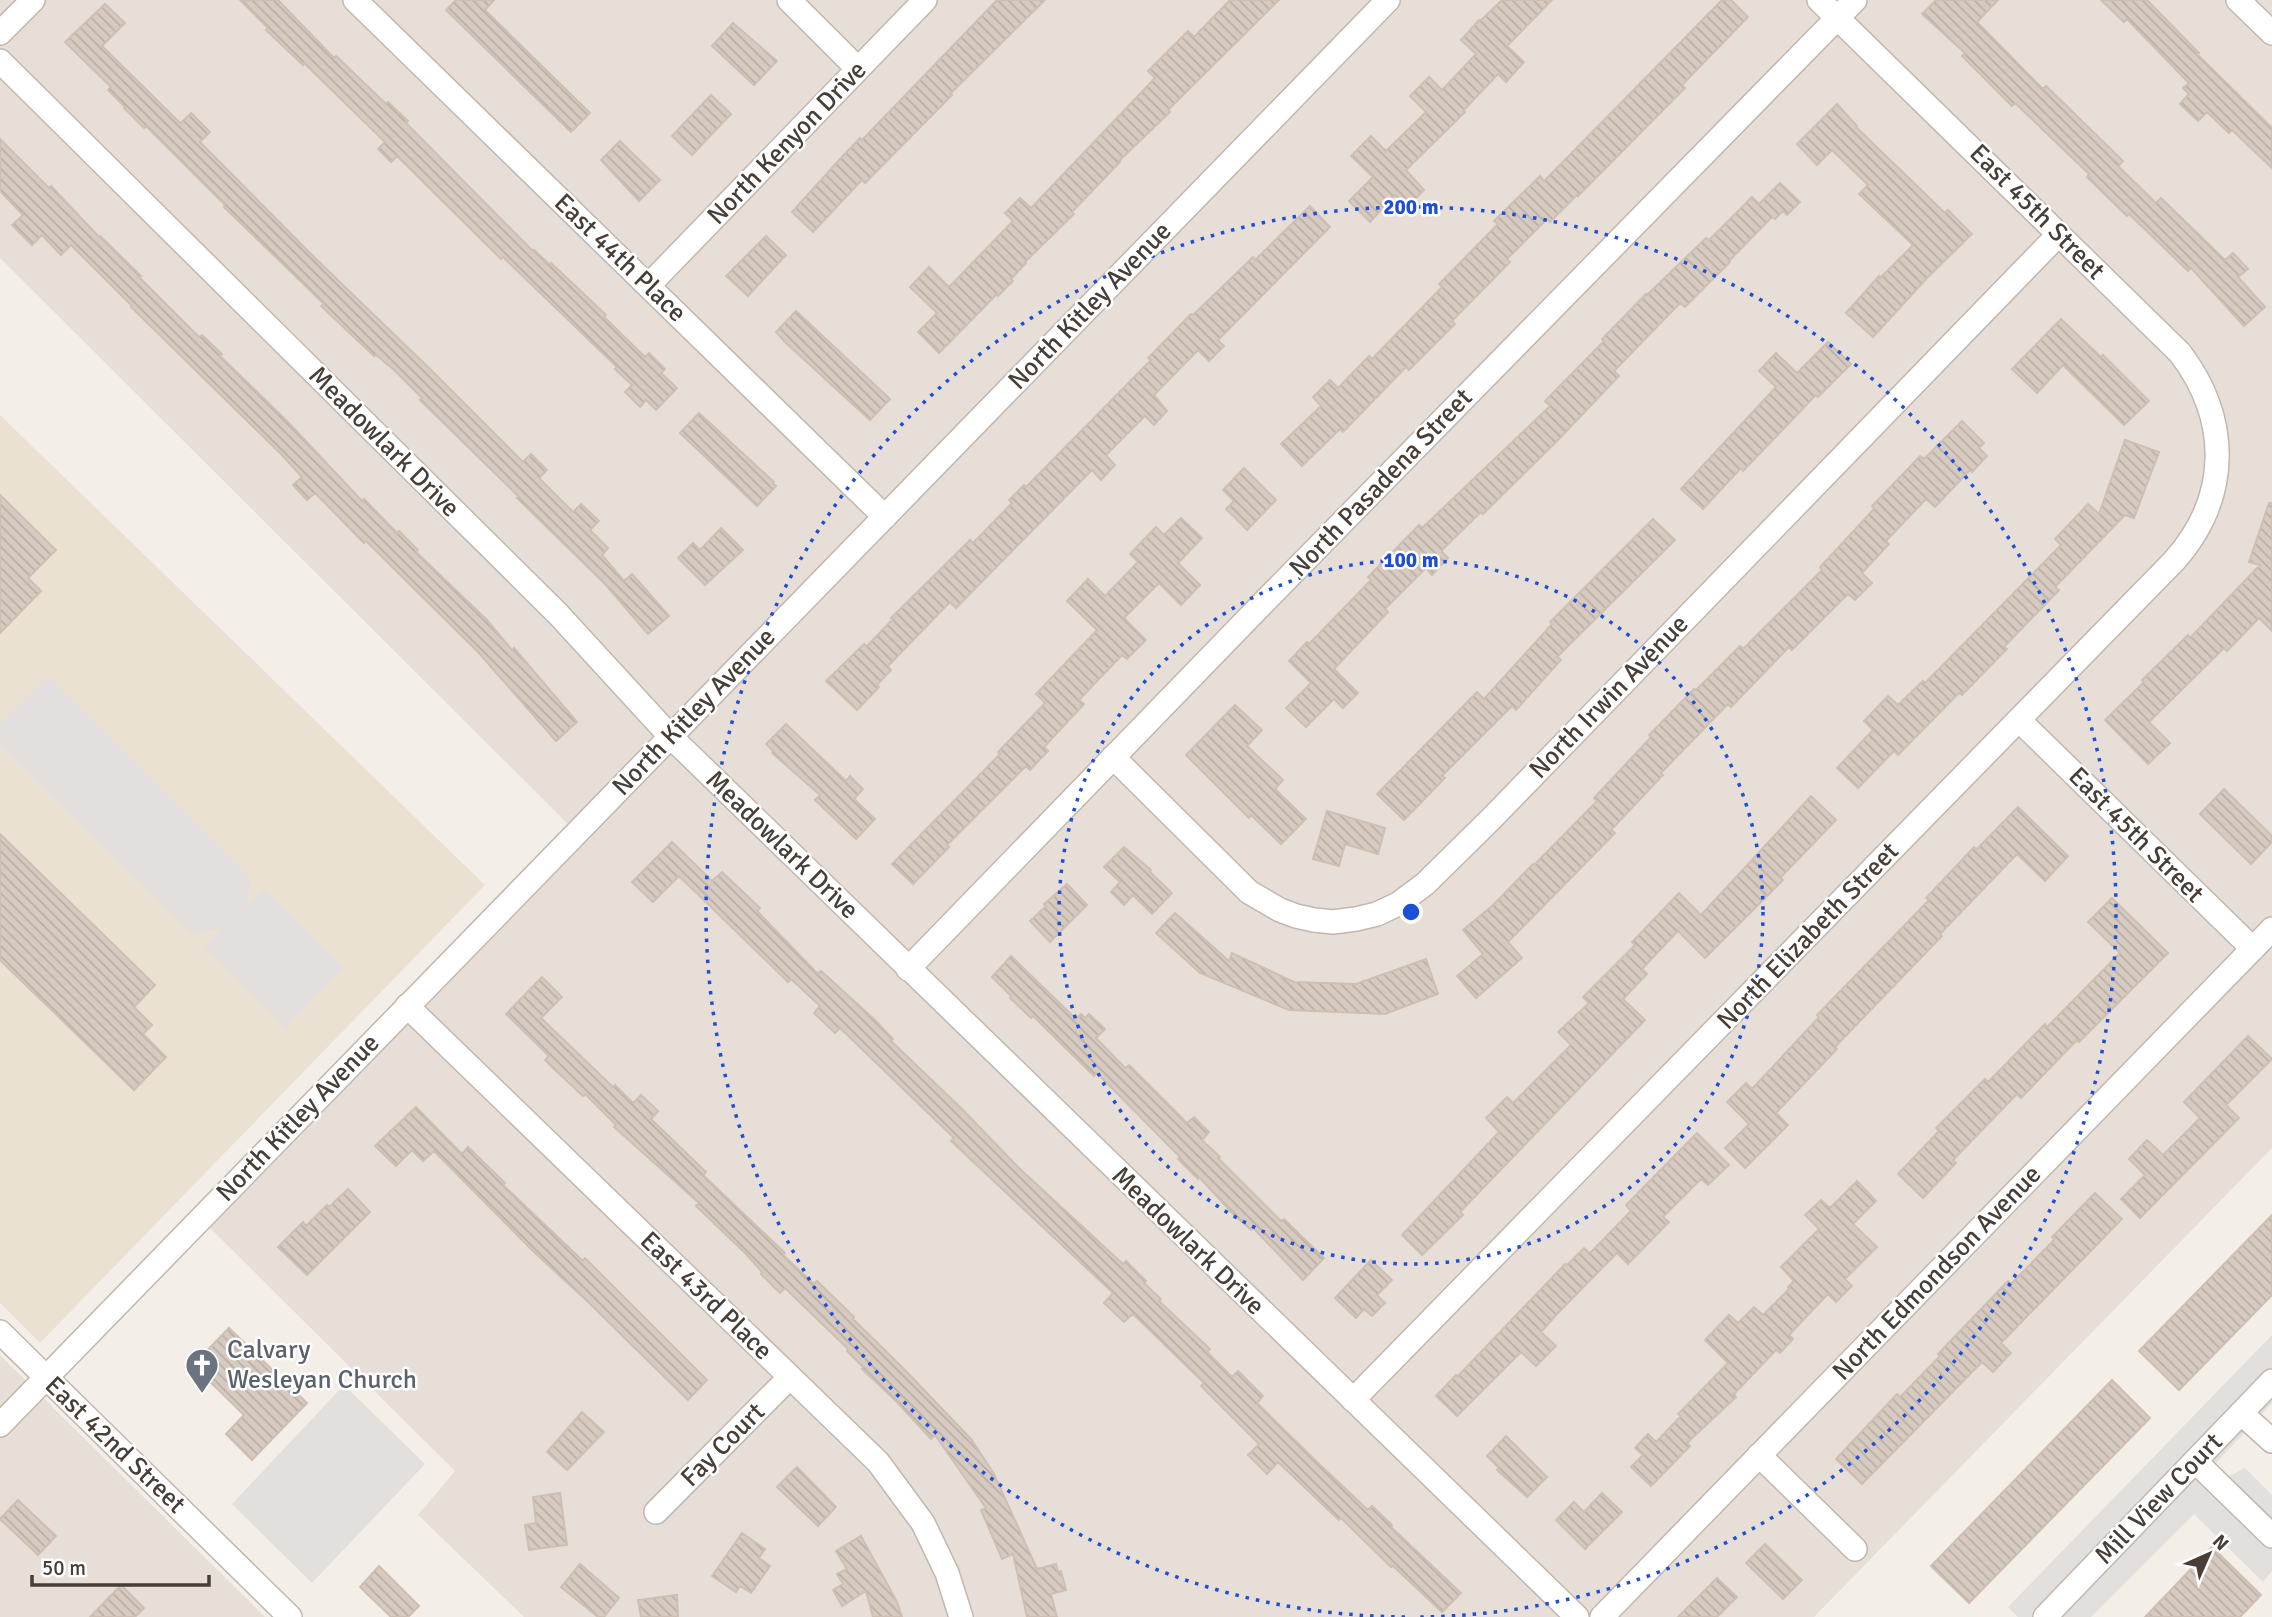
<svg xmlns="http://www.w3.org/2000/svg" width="2272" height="1617" font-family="Signika,sans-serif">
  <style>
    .residential { fill: #e7dfd7 }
    .education { fill: #ebe1d3 }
    .parking { fill: #e2dfdd }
    .building { fill: url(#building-back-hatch); stroke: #cebfb2; stroke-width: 2 }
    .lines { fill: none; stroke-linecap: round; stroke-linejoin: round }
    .minor-casing { stroke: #c1b7ae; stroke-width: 26 }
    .minor { stroke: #fff; stroke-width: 23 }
    .ring { fill: none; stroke: #1d4ed8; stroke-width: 3.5; stroke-dasharray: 3.5 7 }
    .labels { text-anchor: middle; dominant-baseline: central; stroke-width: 5; stroke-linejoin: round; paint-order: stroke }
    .street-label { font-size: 26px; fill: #463e37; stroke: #fff }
    .worship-label { font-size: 26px; fill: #5b616d; stroke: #fff; text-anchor: start }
    .centre { fill: #1d4ed8; stroke: #fff; stroke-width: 3.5 }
    .ring-label { font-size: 21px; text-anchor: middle; font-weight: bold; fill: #1d4ed8; stroke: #fff; stroke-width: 5; stroke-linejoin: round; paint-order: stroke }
  </style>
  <defs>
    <pattern id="building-back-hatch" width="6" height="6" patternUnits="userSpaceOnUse" patternTransform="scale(1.75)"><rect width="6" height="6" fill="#d7cbc1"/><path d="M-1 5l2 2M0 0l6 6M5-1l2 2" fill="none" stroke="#baafa6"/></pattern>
  </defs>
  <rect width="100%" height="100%" fill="#f3eee8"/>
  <!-- residential -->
  <path class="residential" d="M0,0H2272V1148L1814,1617H524L418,1515L455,1471L208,1226L582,838L0,258Z
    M0,1355L265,1617H0Z"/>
  <!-- education -->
  <path class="education" d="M0,415L485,885L40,1343L0,1303Z"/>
  <!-- parking -->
  <path class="parking" d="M48,676L251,879L246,907L264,889L344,967L286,1028L204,947L221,928L193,935L0,746V724Z
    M2272,1335V1403L2216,1463L2224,1479L2245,1468L2272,1495V1571L2263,1582L2194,1514L2091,1617H2018L2008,1607Z
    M344,1385L425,1464L312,1583L232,1504Z"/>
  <!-- building -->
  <path class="building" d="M240,0H278L334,58L336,56L386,104L388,102L408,121L406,123L533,251L534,250L550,265L551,263L586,296L606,315L604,317L645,357L649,353L665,369L661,373L677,388L656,410L646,400L640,407L625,392L632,385L615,369L617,367L503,257L501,259L397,156L391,162L378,149L385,142L304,63L303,65L266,30L268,28Z
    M456,0H494L485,10L590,113L571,132L446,10Z
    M997,0H1045L950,94L952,95L865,183L862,180L813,232L792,212L840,159L860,138L862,140Z
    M1230,0H1279L1168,110L1170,112L1119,161L1120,162L1072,212L1074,214L1025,262L1026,263L1011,279L1013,281L998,296L997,294L939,353L918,332L937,313L910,287L929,267L949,287L1013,221L1005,213L1020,198L1031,208L1155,78L1148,71L1188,31L1194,37Z
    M1502,0H1552L1507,46L1524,62L1506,82L1498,74L1463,111L1465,112L1406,170L1424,190L1407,207L1395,195L1370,222L1349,201L1373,177L1351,156L1371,136L1386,151L1426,112L1410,96L1429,77L1442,90L1476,54L1461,40L1479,20L1480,21Z
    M1722,0H1731L1748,17L1682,85L1685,88L1578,196L1577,195L1550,222L1547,219L1507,259L1510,262L1452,321L1455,324L1409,370L1406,367L1343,432L1340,429L1302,466L1281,444L1321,406L1313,397L1330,380L1338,388L1369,356L1372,359L1442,287L1439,284L1498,224L1494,221L1540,176L1544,181Z
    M1936,0H1998L1977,22L2043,89L2046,86L2123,161L2118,166L2156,203L2161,198L2225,260L2233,253L2248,269L2238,277L2265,307L2244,326L2191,268L2188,271L2129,214L2127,216L2087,177L2089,174L2015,103L2012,106L1962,56L1965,53L1922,14Z
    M2101,0H2147L2199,53L2197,54L2272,128V168L2232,130L2229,133L2207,112L2198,121L2180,104L2189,94L2183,88L2189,83L2127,19L2124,22Z
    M105,4L125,23L102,46L179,122L181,123L191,113L210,132L200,142L311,254L430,369L523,462L531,454L547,470L539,478L573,512L581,504L599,521L590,530L608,548L602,555L624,581L632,574L669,616L648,634L605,584L517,498L519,497L420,400L422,398L393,369L376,355L374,356L321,306L324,304L224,207L225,205L146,126L144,128L124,108L125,107L108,90L111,87L65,42Z
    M733,23L777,61L754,85L712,46Z
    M711,95L731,114L692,155L672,136Z
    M1837,104L1857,126L1856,127L1945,213L1948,210L1972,234L1927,278L1873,337L1846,313L1879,276L1880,278L1913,245L1859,194L1868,185L1832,150L1817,165L1797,144Z
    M0,139L49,188L51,186L99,237L100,236L141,276L139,277L199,337L202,335L222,354L220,356L288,422L362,501L364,499L397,533L399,531L418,550L416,552L486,619L512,650L514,648L577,722L556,741L478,652L366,541L364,543L315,493L307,500L293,485L302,477L281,454L131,307L132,306L71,245L61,255L42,235L32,245L12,225L23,215L0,191Z
    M620,141L660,180L639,201L601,160Z
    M1780,183L1800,202L1787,215L1783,211L1775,219L1772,217L1729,261L1730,262L1685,307L1680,303L1614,371L1619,376L1558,440L1483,514L1481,512L1443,549L1442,552L1448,558L1432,575L1426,568L1385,609L1388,612L1334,669L1358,693L1343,708L1334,699L1306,727L1286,708L1311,683L1289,661L1307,642L1309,644L1371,580L1368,577L1419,525L1422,528L1550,406L1545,401L1604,341L1602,339L1646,294L1647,295L1706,238L1709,240L1752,197L1759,204Z
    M1310,206L1330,227L1218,340L1224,346L1209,361L1198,350L1154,395L1167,411L1154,425L1145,416L1106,455L1115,465L1101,480L1092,470L956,608L950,602L888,666L891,670L877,685L879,687L857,710L826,681L864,644L867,646L893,619L891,618L970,540L973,543L1012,503L1009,500L1024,485L1026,487L1151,360L1148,358L1191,314L1193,315L1253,257L1255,260Z
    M766,236L786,255L748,296L726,276Z
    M796,311L890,399L870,420L786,343L776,332Z
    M2061,319L2101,357L2103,355L2149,401L2124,425L2063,365L2037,393L2012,369Z
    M1828,342L1851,364L1818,397L1816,395L1743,471L1741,468L1703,509L1681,489L1776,387L1759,371L1776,353L1797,373Z
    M699,413L774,482L773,483L776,486L757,506L680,433Z
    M1962,421L1984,443L1979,448L1987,456L1972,472L1970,470L1935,507L1926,499L1886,541L1889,544L1862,573L1872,583L1855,600L1848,594L1792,650L1789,647L1731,707L1728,704L1661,773L1663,775L1611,830L1615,833L1508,942L1522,958L1476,998L1457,976L1483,954L1463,930L1492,906L1533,864L1534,865L1597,801L1594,798L1651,737L1649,735L1694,689L1696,690L1740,646L1743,649L1822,570L1820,567L1874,509L1872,506L1920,456L1924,459Z
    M2125,440L2159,452L2134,518L2125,515L2055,587L2059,590L2004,647L2007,649L1962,695L1959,693L1898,755L1894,751L1858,788L1837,768L1873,730L1864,721L1888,696L1898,705L1923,681L1925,683L2061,545L2055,539L2088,504L2099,514Z
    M1244,468L1276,500L1247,530L1226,509L1234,501L1223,490Z
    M0,495L56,550L28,578L41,591L0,633Z
    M2269,503H2272V631L2259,618L2227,651L2224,648L2149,722L2170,743L2148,764L2105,720L2144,682L2142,680L2188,635L2190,638L2260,565L2249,562Z
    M1181,518L1202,538L1178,563L1200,585L1181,605L1159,583L1124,618L1146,640L1127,659L1122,655L1079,700L1084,704L1044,747L1048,751L1030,770L1026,766L947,845L949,847L913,884L892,864L1000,754L998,752L1045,703L1036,694L1097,630L1067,601L1088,579L1105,596L1138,562L1130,554L1156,527L1164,535Z
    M1653,519L1675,540L1557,657L1561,660L1516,710L1512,706L1442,776L1445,778L1404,820L1377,794L1477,692L1484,699L1552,624L1550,622Z
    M721,528L743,550L705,585L678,558L693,543L700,550Z
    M1235,705L1262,730L1247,746L1283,780L1275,789L1306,819L1281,844L1251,815L1249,818L1186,755Z
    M786,724L846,781L850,776L863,789L854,799L875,819L856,839L815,800L820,795L772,753L773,751L766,744Z
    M2224,789L2272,836V842L2251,864L2200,814Z
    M1811,796L1836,820L1781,877L1783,880L1705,958L1678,931L1642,969L1647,974L1623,999L1645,1020L1460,1212L1463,1215L1422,1255L1402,1235L1499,1132L1486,1118L1507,1097L1513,1103L1571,1045L1558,1032L1589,1003L1583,997L1635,945L1632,942L1679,893L1701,915Z
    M2018,807L2068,856L2045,881L2017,854L1940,934L1942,936L1835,1047L1837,1049L1776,1113L1788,1125L1745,1168L1725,1148L1749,1124L1727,1102L1746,1083L1752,1089L1819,1017L1817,1015L1929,900L1926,898L1974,847L1977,849Z
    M1327,811L1385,828L1378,854L1345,844L1339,866L1313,859Z
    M0,834L155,985L134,1007L152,1025L143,1034L166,1057L134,1090L0,960Z
    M672,842L712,881L722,872L760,908L757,911L818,974L821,971L875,1020L893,1039L891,1041L961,1108L1019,1168L1123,1264L1126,1261L1146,1281L1144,1283L1161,1299L1159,1301L1210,1349L1207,1352L1232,1377L1238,1371L1263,1396L1257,1403L1317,1462L1368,1510L1372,1506L1392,1525L1391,1527L1461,1593L1442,1612L1393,1566L1391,1567L1341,1518L1339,1520L1278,1462L1267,1474L1248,1455L1259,1444L1201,1386L1204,1383L1133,1314L1124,1322L1104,1303L1113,1293L951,1141L954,1138L840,1028L835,1033L814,1013L820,1006L791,979L788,982L679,876L653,902L632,882Z
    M1124,847L1151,870L1150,872L1172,893L1152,914L1133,895L1124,905L1111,892L1120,882L1104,867Z
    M1067,884L1087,905L1050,942L1030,921L1046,906L1044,904Z
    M2112,898L2168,953L2079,1042L2077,1040L2021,1098L2017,1094L1953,1160L1956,1163L1923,1198L1898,1174L1939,1131L1936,1128L1985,1079L1988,1082L2045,1024L2047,1027L2120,953L2088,922Z
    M1175,913L1229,961L1232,953L1294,982L1356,984L1426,959L1438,994L1385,1014L1289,1010L1200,973L1156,933Z
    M1011,956L1076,1019L1081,1014L1085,1018L1089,1014L1105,1029L1096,1038L1125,1068L1129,1065L1187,1123L1194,1117L1209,1132L1202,1140L1220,1157L1218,1158L1281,1221L1284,1219L1324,1258L1303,1280L1253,1228L1251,1230L1235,1216L1199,1177L1198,1179L1178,1159L1180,1157L1097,1073L1094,1076L1033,1016L1031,1018L1010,998L1011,996L992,977Z
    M542,977L562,997L541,1018L613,1087L615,1085L633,1103L641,1095L658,1111L651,1119L706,1172L703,1175L785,1253L783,1255L814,1284L817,1281L854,1317L853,1319L902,1367L971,1439L994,1474L1037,1569L1056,1564L1058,1572L1061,1571L1066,1590L1051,1594L1057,1617H1027L1013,1554L1002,1559L981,1510L986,1508L935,1435L931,1439L896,1401L862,1369L863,1367L847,1351L848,1349L785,1288L780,1293L761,1274L762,1272L746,1254L696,1206L699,1203L614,1127L616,1125L585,1094L583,1096L554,1069L545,1060L549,1056L506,1014Z
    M2248,1036L2272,1059L2226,1105L2239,1118L2140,1218L2121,1199L2145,1175L2129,1159L2147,1140L2163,1155L2200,1118L2184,1102Z
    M416,1107L462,1154L468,1147L505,1183L503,1185L583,1261L585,1258L707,1380L688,1400L586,1300L535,1253L434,1151L423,1161L412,1150L396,1166L375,1146Z
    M1697,1133L1729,1165L1708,1185L1701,1179L1663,1217L1669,1222L1628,1264L1617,1253L1558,1313L1541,1332L1556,1346L1536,1366L1521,1352L1457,1416L1436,1396L1456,1375L1458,1376L1565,1264L1567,1265L1584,1248L1590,1253L1631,1211L1626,1205Z
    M1857,1181L1876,1201L1853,1224L1877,1247L1845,1279L1852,1286L1836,1302L1828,1294L1789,1335L1793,1339L1780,1353L1776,1350L1734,1394L1736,1397L1687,1443L1690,1446L1651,1486L1631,1467L1643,1455L1635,1448L1648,1434L1656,1442L1681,1416L1678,1414L1728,1363L1705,1340L1729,1315L1738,1323L1754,1307L1763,1315L1789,1289L1788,1287L1794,1281L1781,1267L1819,1229L1805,1215L1821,1200L1830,1208Z
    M348,1189L370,1212L307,1275L278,1247L303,1222L306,1226L327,1205L329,1207Z
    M2095,1193L2122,1219L2001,1343L2011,1353L1993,1372L1982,1362L1862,1484L1836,1459L1897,1394L1900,1397L1940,1356L1938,1354L2008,1281L2011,1284L2054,1240L2052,1237Z
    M2272,1215V1295L2179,1390L2139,1351Z
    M1371,1260L1392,1280L1377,1295L1385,1303L1372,1316L1364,1309L1356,1318L1335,1298Z
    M229,1328L307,1403L252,1460L226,1434L244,1415L193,1365Z
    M2112,1380L2150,1418L1969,1603L1931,1566Z
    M582,1412L604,1432L567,1470L547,1452Z
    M1506,1436L1547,1477L1527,1497L1497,1470L1499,1468L1487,1456Z
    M797,1467L836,1507L818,1526L777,1487Z
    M560,1493L567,1545L529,1550L525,1525L536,1523L533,1497Z
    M1602,1493L1622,1512L1585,1549L1556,1520L1574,1502L1584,1512Z
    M18,1500L56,1536L38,1555L0,1519Z
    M742,1533L765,1549L759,1558L770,1566L751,1593L740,1586L736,1592L712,1576Z
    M861,1536L897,1602L902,1617H873L866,1591L842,1606L833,1590L843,1584L837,1574L847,1569L836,1551Z
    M1765,1544L1802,1580L1783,1599L1746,1563Z
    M2212,1547L2261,1595L2240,1617H2145Z
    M580,1564L619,1598L604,1617H598L561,1587Z
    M379,1566L419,1606L408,1617H391L360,1587Z
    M1717,1578L1737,1597L1717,1617H1678Z
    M121,1585L144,1608L135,1617H90Z
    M677,1595L678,1617H641L638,1600Z"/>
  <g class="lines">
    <defs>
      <path id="minor" d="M355,0L885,517
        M789,0L858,69
        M2238,0L2272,33
        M0,33L33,0
        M0,61L558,614L670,736L1577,1617
        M649,285L925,0
        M2019,720L2253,949
        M1113,757L1249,892L1280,910L1296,916L1314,920L1333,922L1356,919L1377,914L1398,904L1425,884L1493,817L2059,234
        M908,969L1267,599L1855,0
        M407,1006L878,1462L923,1523L947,1573L961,1617
        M0,1332L290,1617
        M1353,1400L2174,561C2231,497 2230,419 2180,353L1819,0
        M2241,1413L2272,1441
        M0,1425L1388,0
        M1759,1455L1855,1549
        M2195,1461L2272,1536
        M656,1512L790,1377
        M1602,1617L2272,929
        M2045,1617L2272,1381"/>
    </defs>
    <!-- minor casing -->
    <use href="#minor" class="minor-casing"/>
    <!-- minor -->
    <use href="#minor" class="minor"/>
  </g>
  <!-- distance rings -->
  <g class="ring">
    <circle cx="1411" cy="912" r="352"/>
    <path d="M1405 1617A705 705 0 1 1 1417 1617"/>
  </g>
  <!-- icons -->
  <defs>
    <symbol id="church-pin" viewBox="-11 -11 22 30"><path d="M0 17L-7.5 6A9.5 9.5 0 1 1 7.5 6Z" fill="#6b7280" stroke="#fff"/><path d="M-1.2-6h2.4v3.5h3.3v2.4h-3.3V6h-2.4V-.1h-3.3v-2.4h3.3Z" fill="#fff"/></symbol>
  </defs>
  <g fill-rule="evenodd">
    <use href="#church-pin" x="183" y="1346" width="38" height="52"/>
  </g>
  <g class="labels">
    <!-- street labels -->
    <g class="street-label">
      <text transform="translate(787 143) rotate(-46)">North Kenyon Drive</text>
      <text transform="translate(2037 212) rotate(45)">East 45th Street</text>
      <text transform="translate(620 258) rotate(44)">East 44th Place</text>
      <text transform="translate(1090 306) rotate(-46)">North Kitley Avenue</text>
      <text transform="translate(384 442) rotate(45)">Meadowlark Drive</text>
      <text transform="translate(1381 483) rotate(-46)">North Pasadena Street</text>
      <text transform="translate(1609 697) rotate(-46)">North Irwin Avenue</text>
      <text transform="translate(694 712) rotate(-46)">North Kitley Avenue</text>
      <text transform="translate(2136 835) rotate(45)">East 45th Street</text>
      <text transform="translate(782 845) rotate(44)">Meadowlark Drive</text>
      <text transform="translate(1808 936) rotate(-46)">North Elizabeth Street</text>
      <text transform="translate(298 1118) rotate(-46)">North Kitley Avenue</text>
      <text transform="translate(1188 1241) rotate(44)">Meadowlark Drive</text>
      <text transform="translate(1937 1273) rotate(-46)">North Edmondson Avenue</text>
      <text transform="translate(706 1296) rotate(44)">East 43rd Place</text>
      <text transform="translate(115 1445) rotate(44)">East 42nd Street</text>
      <text transform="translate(723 1445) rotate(-45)">Fay Court</text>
      <text transform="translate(2159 1499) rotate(-46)">Mill View Court</text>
    </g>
    <!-- worship labels -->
    <g class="worship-label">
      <text x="227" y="1350">Calvary<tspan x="227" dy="30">Wesleyan Church</tspan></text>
    </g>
  </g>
  <circle cx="1411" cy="912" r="10" class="centre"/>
  <g class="ring-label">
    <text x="1411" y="214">200 m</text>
    <text x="1411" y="567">100 m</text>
  </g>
  <!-- north arrow -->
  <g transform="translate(2209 1554) rotate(45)" stroke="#ffffff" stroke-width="5" paint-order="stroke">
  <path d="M0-5L12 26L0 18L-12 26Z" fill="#463e37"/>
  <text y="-10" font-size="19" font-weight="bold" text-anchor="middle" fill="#463e37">N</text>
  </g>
  <!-- scale -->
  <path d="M32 1575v10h177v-10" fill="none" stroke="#463e37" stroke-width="3.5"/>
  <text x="42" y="1575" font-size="21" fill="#463e37" stroke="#ffffff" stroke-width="5" paint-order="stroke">50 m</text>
</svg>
